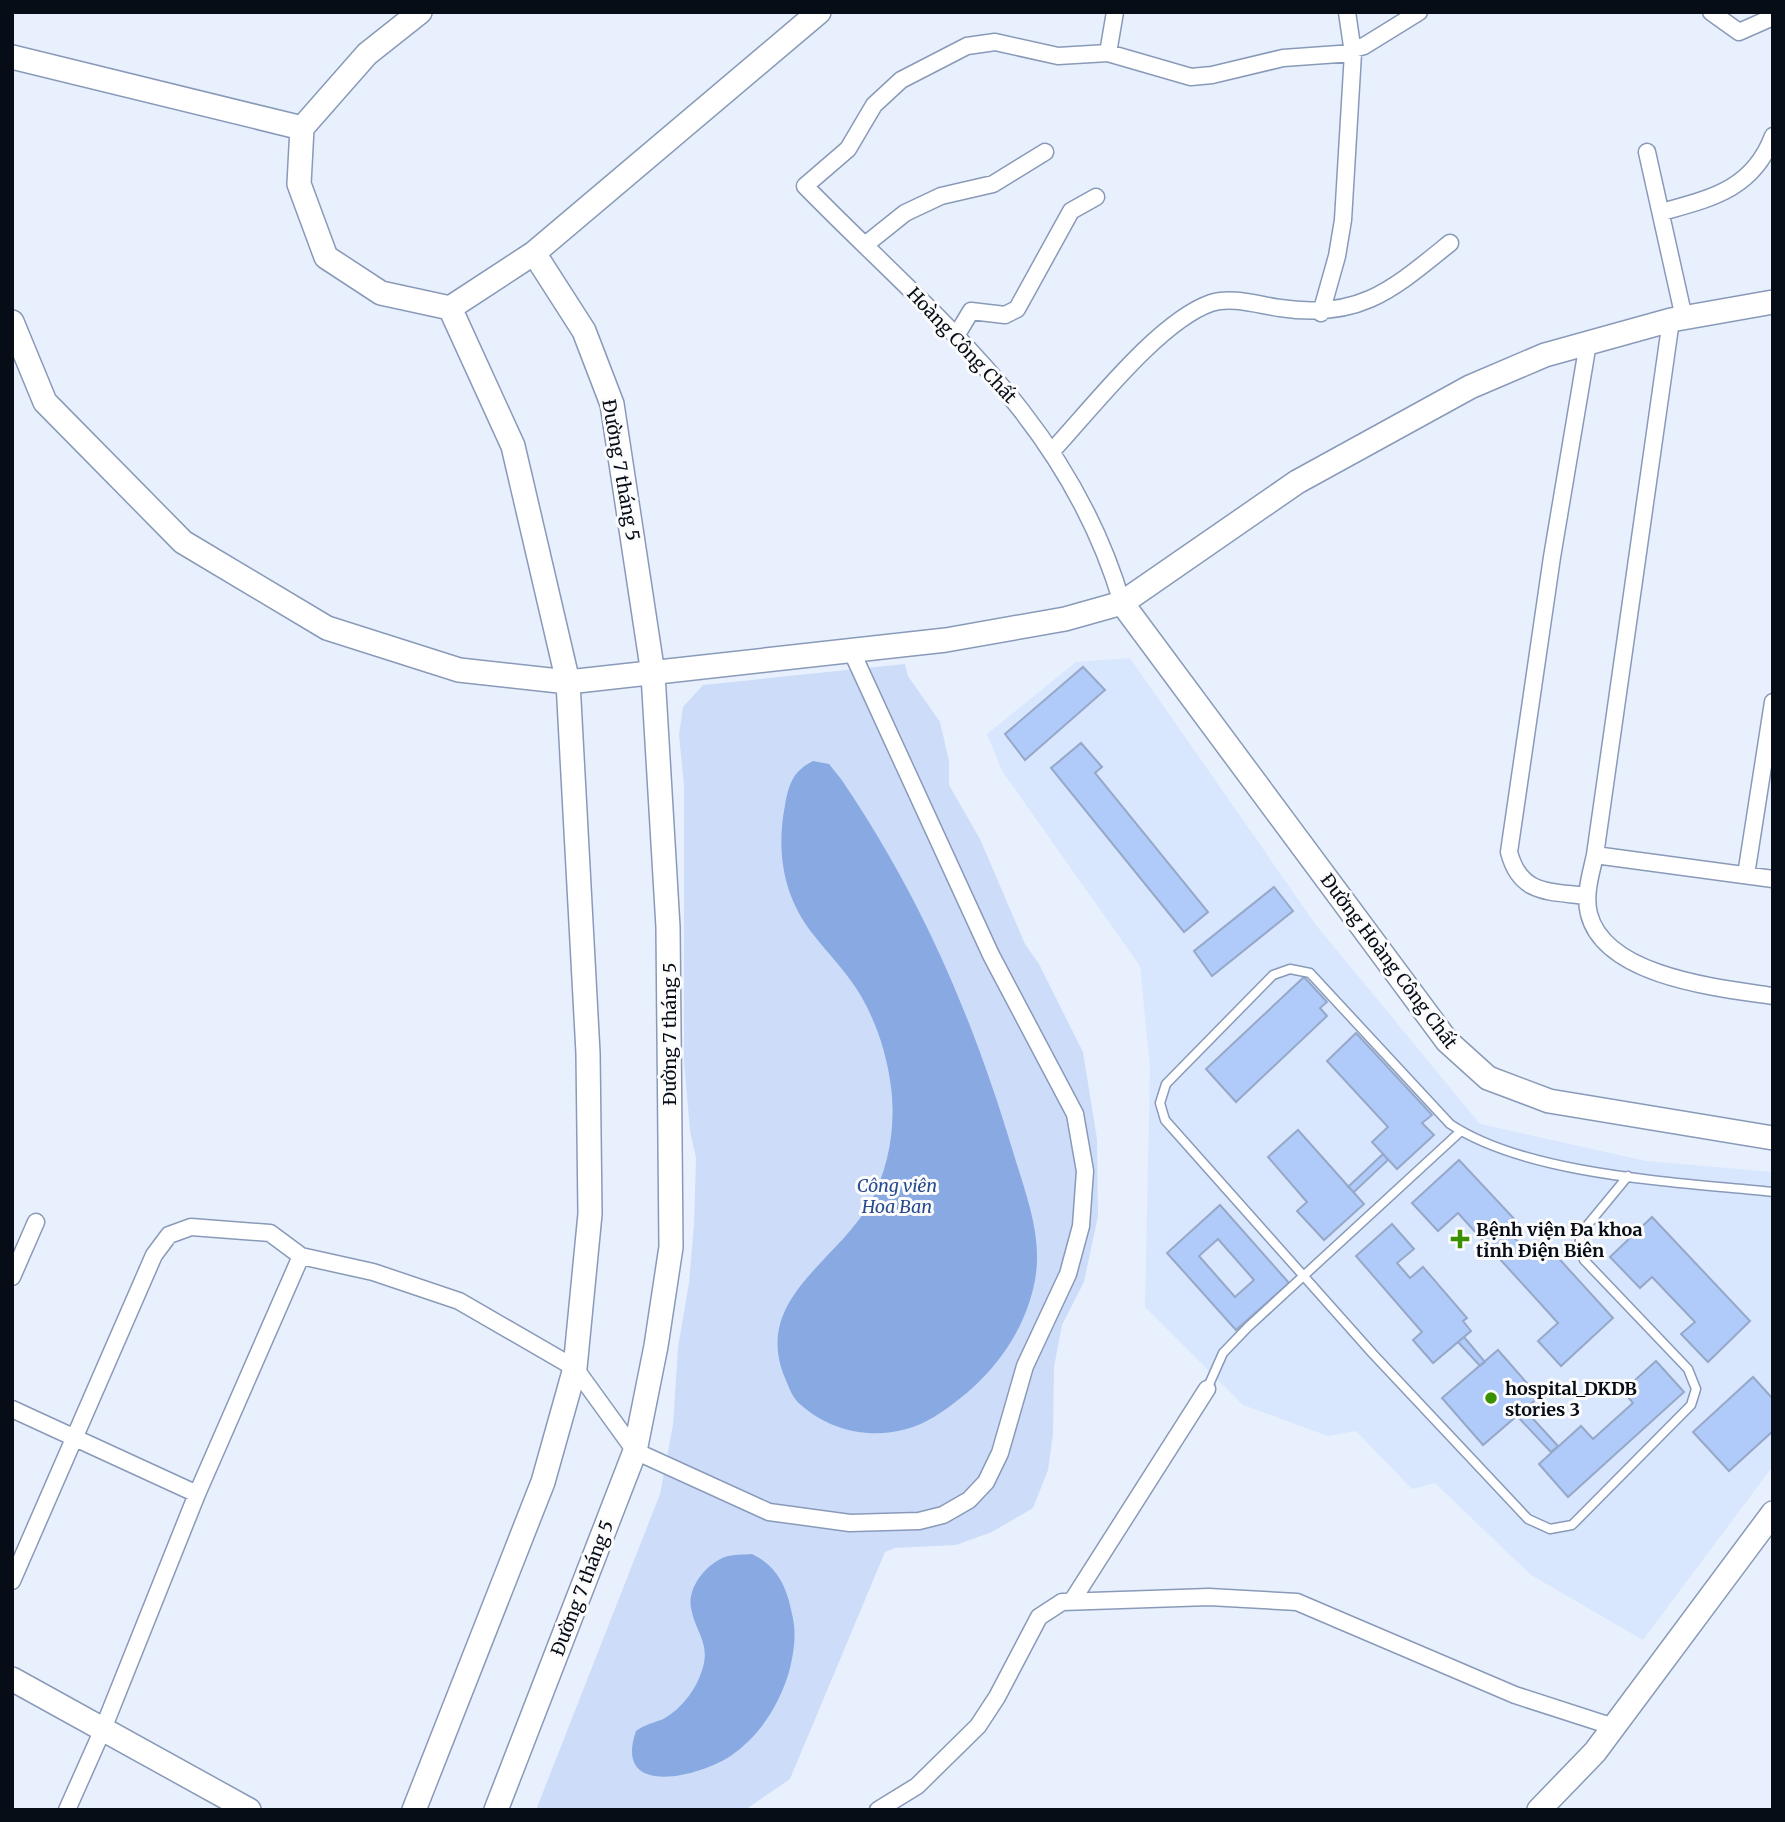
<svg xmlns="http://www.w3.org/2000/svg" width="1785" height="1822" font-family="Merriweather,serif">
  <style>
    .built { fill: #d8e6fe }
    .green { fill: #cdddf9 }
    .water { fill: #89a9e2 }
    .building { fill: #b0cbfa; stroke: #96a8c8; stroke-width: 2; fill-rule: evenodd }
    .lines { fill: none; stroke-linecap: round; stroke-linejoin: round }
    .lane-casing { stroke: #899ab9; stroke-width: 11 }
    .street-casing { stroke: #899ab9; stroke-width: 19 }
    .secondary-casing { stroke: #899ab9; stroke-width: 26 }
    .lane { stroke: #fff; stroke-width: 8 }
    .street { stroke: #fff; stroke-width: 16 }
    .secondary { stroke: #fff; stroke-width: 23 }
    .poi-dot { fill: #399100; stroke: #fcfcfc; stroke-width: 2.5 }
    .labels { text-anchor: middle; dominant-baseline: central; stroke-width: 6; stroke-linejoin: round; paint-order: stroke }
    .street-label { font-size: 18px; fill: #070d17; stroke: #fcfcfc }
    .park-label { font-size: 18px; font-style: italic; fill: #264b90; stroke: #fcfcfc }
    .poi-label { font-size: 18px; font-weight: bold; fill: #070d17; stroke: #fcfcfc; text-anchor: start }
  </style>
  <rect width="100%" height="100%" fill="#e8f0fd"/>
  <!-- built -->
  <path class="built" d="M1130,658L1316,925L1480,1124L1646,1161L1773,1172V1466L1643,1640L1531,1575L1435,1483L1412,1489L1356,1431L1328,1436L1243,1405L1145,1307L1150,1067L1140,966L1002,771L987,734L1076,662Z"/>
  <!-- green -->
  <path class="green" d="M905,664L908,676L940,722L949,761V785L980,839L1025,944L1039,964L1083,1052L1097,1139L1098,1216L1084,1282L1062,1325L1054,1367L1053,1435L1048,1470L1033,1508L992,1532L956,1545L895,1548L885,1552L790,1779L745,1810H536L660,1494L673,1425L678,1347L689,1283L694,1224L696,1158L690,1131L684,1061V786L679,735L683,707L703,685Z"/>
  <!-- water -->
  <path class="water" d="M813,761L829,764L841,779C922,898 973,1018 1014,1155C1026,1195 1043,1237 1035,1280C1024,1339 984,1386 934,1417C891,1443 837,1437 801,1405C792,1398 789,1387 785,1378C752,1299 837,1262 870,1203C889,1168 896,1126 891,1087C887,1055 877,1024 861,996C847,972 829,955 812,933C783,896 776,851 785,805C789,784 793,771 813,761Z
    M752,1554C777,1566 787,1587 792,1614C797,1634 794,1652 789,1672C779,1705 761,1734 732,1755C702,1776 612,1800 636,1731C644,1725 652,1723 661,1720C678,1712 693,1694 700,1676C713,1644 696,1635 691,1608C687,1588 706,1564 725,1557C733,1554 743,1555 752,1554Z"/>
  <!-- building -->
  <path class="building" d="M1083,667L1105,690L1025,760L1005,734Z
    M1081,743L1102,767L1095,773L1208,912L1184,932L1051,768Z
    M1274,887L1293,911L1212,976L1194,951Z
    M1304,977L1327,1002L1320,1008L1327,1016L1236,1102L1206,1069Z
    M1356,1033L1432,1115L1422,1123L1434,1135L1397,1169L1372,1142L1388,1127L1327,1061Z
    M1298,1130L1364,1204L1324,1240L1297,1211L1307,1202L1268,1157Z
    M1383,1154L1388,1160L1354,1192L1348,1187Z
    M1459,1160L1518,1223L1509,1232L1528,1253L1542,1240L1613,1318L1561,1366L1538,1341L1558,1323L1458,1213L1438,1231L1412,1203Z
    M1220,1205L1289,1283L1236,1330L1167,1253ZM1218,1239L1254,1280L1235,1297L1199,1256Z
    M1652,1217L1750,1321L1708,1362L1681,1334L1695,1322L1652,1277L1640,1288L1610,1257Z
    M1392,1224L1414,1249L1397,1263L1410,1278L1423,1267L1467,1318L1463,1321L1471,1331L1433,1363L1413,1340L1422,1332L1356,1256Z
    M1464,1337L1485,1362L1480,1366L1458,1342Z
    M1498,1350L1539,1397L1483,1445L1442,1398Z
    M1656,1361L1684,1392L1568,1497L1539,1464L1581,1426L1593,1439L1633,1403L1623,1391Z
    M1753,1377L1773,1399V1431L1729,1471L1693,1432Z
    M1524,1409L1558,1446L1551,1452L1517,1416Z"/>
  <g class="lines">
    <defs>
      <path id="lane" d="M1628,1176L1581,1233L1579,1246L1584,1260L1688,1369L1696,1389L1691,1405L1572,1525L1550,1529L1528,1519L1373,1354L1165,1120L1160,1103L1166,1084L1273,975L1290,969L1310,973L1450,1124C1528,1176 1679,1182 1773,1192
        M1207,1389L1223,1353L1248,1327L1461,1131"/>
      <path id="street" d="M1347,12L1353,53
        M1711,12L1739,32L1773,17
        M1353,49L1364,46L1419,12
        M1108,53L1115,12
        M1647,152L1684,318
        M1662,212C1712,198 1753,189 1773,136
        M865,245L905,213L941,196L993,184L1045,152
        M1671,320L1595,855C1591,874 1584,894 1589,914C1605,977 1719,988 1773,996
        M956,336L971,311L1005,315L1017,309L1071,211L1096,197
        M1053,450C1092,408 1159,321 1211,303C1231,296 1259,305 1280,308C1359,320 1392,290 1450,243
        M1122,603C1068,418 934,318 805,186L848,149L874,105L901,80L967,46L995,42L1058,56L1108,53L1191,77L1212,75L1283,58L1353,53L1343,220L1337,256L1321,313
        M1595,855L1773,879
        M1746,875L1773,702
        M1586,896C1549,891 1520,895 1509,852L1552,557L1588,343
        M12,1277L36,1222
        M12,1409L197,1494
        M12,1581L154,1255L169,1235L191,1227L270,1233L301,1256L373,1272L459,1301L575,1368L635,1451L769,1512L850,1523L919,1521L943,1515L969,1500L986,1482L1000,1453L1025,1366L1068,1274L1081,1226L1085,1171L1075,1114L991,955L851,650
        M1072,1601L1207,1389
        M67,1810L103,1729L197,1494L301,1256
        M878,1810L917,1786L978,1726L997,1697L1039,1617L1062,1602L1209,1597L1297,1602L1515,1695L1614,1727"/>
      <path id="secondary" d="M420,12L367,54L302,128L299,184L326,257L381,293L450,308L534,253L819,12
        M12,57L302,128
        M12,322L45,402L183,542L327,628L459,670L568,682L946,640L1065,619L1122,603L1297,482L1470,387L1545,355L1671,320L1773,302
        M1122,603L1447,1041L1488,1078L1549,1101L1773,1138
        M12,1679L249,1810
        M414,1810L543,1482L575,1368L590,1214L588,1053L568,682L513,446L450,308
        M496,1810L635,1451L656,1346L671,1247L668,927L653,674L612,404L584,331L534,253
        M1539,1810L1595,1752L1773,1513"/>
    </defs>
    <!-- lane casing -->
    <use href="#lane" class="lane-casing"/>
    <!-- street casing -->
    <use href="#street" class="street-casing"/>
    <!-- secondary casing -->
    <use href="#secondary" class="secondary-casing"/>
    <!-- lane -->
    <use href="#lane" class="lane"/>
    <!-- street -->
    <use href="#street" class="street"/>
    <!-- secondary -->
    <use href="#secondary" class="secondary"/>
  </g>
  <!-- markers -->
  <g class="poi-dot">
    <path d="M1456.5 1228.5h7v7h7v7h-7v7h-7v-7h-7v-7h7z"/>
    <circle cx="1491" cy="1398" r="7"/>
  </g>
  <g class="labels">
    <!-- street labels -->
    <g class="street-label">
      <text transform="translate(962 345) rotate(47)">Hoàng Công Chất</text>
      <text transform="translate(621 470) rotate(80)">Đường 7 tháng 5</text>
      <text transform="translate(1389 961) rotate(53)">Đường Hoàng Công Chất</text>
      <text transform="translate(669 1034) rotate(-90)">Đường 7 tháng 5</text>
      <text transform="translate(582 1588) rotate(-69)">Đường 7 tháng 5</text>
    </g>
    <!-- park labels -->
    <g class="park-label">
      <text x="897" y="1185">Công viên<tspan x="897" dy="21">Hoa Ban</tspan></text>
    </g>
    <!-- poi labels -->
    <g class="poi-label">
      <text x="1476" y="1229">Bệnh viện Đa khoa<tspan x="1476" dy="21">tỉnh Điện Biên</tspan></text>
      <text x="1505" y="1388">hospital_DKDB<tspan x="1505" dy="21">stories 3</tspan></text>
    </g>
  </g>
  <!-- border -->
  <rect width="1785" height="1822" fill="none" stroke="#070d17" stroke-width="28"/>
</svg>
